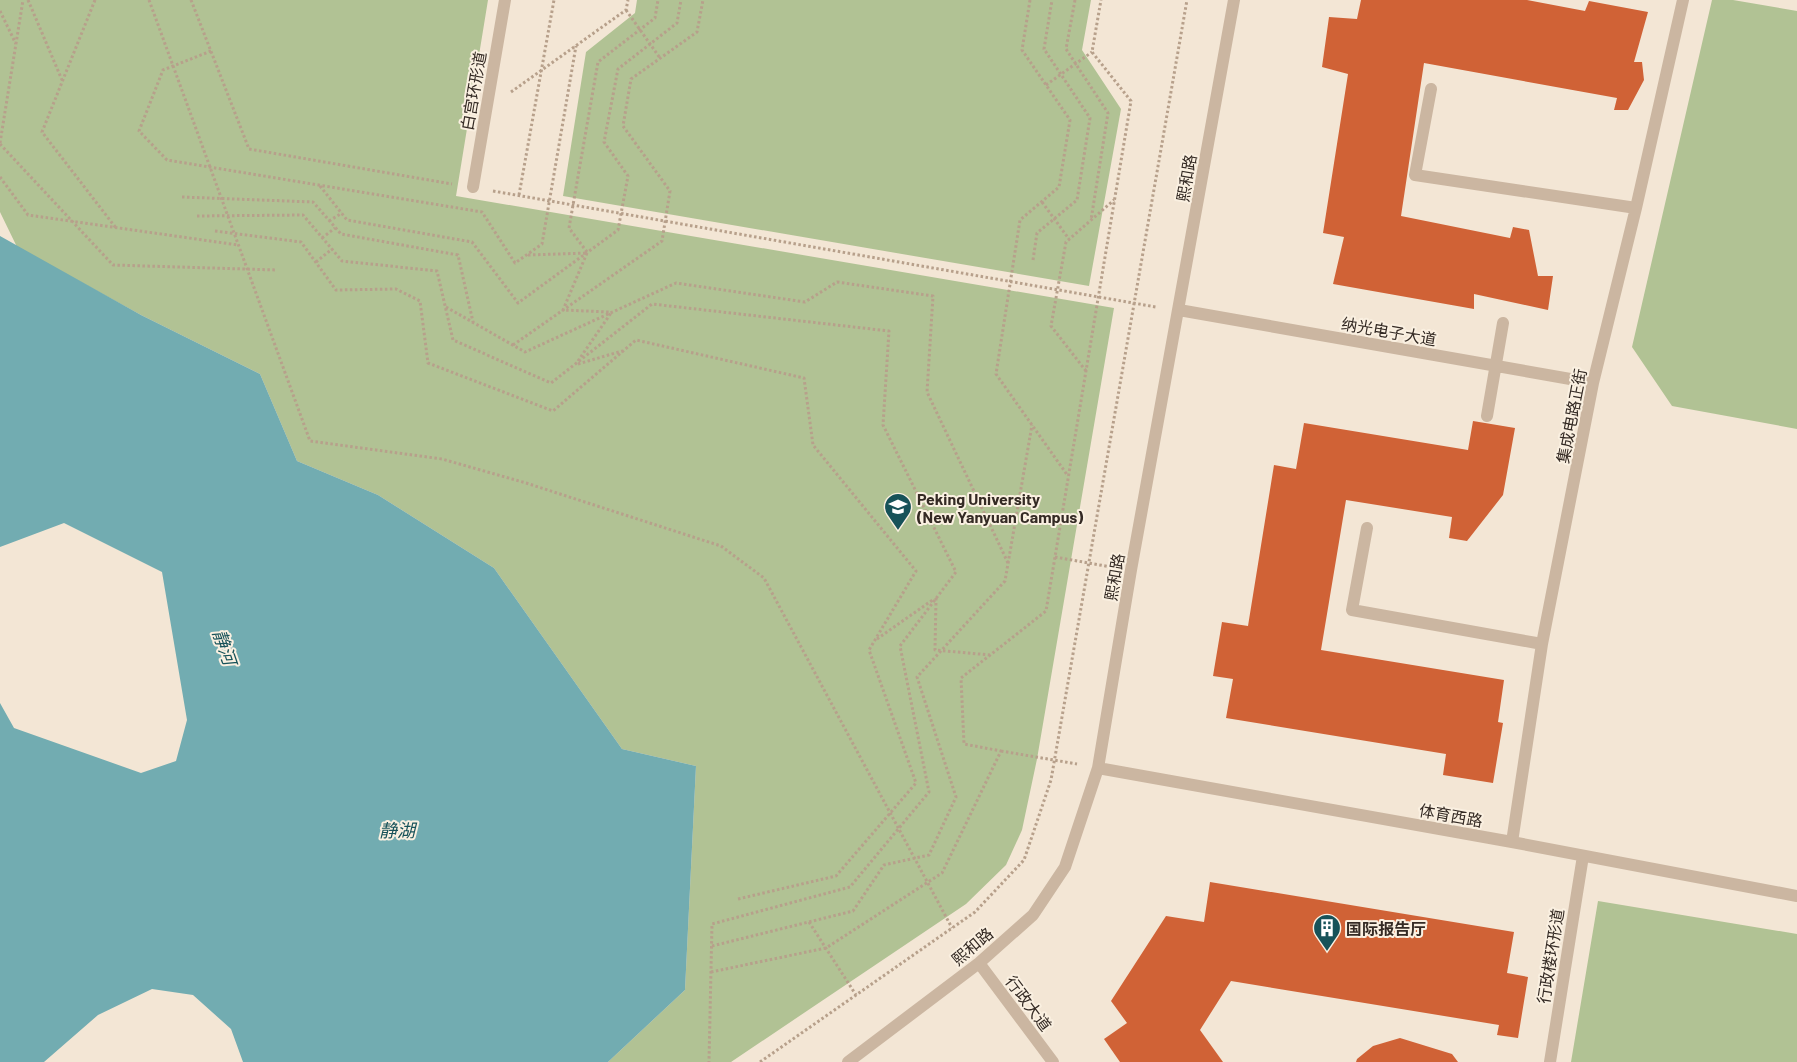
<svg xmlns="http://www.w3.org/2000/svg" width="1797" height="1062" font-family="Barlow,'Noto Sans SC',sans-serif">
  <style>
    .green { fill: #b1c294 }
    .water { fill: #72acb1 }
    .building { fill: #d06236 }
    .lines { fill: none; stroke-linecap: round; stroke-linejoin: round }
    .path { stroke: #b7a08b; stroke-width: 3; stroke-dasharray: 2.5 2.5; stroke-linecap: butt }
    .minor { stroke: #cbb6a1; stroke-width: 12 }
    .labels { text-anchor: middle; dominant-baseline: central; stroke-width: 4; stroke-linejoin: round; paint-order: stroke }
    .street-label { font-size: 16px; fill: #342a24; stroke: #faf0e1 }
    .poi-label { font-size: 16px; font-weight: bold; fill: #342a24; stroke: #faf0e1; text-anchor: start }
    .water-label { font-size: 18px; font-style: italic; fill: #175259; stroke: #faf0e1 }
  </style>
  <rect width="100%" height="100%" fill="#f3e6d5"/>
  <!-- green -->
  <path class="green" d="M0,0H488L456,196L1114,308L1037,759L1022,830L1006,865L966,904L731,1062H608L685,990L696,766L622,749L494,568L378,495L297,461L260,374L141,315L17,247L0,212Z
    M637,0H1091L1082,50L1121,109L1089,286L563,196L586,52L635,13Z
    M1712,0H1733L1797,11V429L1672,406L1632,347Z
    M1598,901L1797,934V1062H1571Z"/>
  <!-- water -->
  <path class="water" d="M0,236L141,315L260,374L297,461L378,495L494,568L622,749L696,766L685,990L608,1062H243L231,1029L193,995L152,989L98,1015L44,1062H0V703L14,728L141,773L176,761L187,720L162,572L64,523L0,547Z"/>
  <!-- building -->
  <path class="building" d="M1361,0H1527L1585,11L1589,1L1648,12L1634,62H1642L1644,80L1628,110H1614L1617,98L1424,63L1401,216L1510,238L1513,227L1529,230L1538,276H1553L1548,310L1474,294V309L1333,284L1344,237L1323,233L1348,74L1322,67L1329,17L1357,19Z
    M1473,421L1515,428L1503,495L1467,541L1449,538L1452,517L1346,500L1321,650L1504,680L1498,722L1503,723L1493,783L1443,775L1446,754L1226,718L1233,679L1213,676L1222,622L1248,626L1274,465L1296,469L1304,423L1468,450Z
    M1210,882L1514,932L1507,973L1528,977L1518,1038L1497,1035L1499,1025L1231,981L1200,1030L1223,1062H1120L1104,1039L1127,1023L1111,1001L1166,916L1204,922Z
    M1400,1038L1452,1054L1458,1062H1356L1357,1059L1373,1046Z"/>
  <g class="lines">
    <!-- path -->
    <path class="path" d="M28,0L62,80
      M95,0L42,132L116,228
      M149,0L310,441L442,459L526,483L721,546L764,578L952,928
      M191,0L249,149L452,184
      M1030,0L1022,50L1070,120L1059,187L1020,220L996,374L1068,476
      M1075,0L1066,49L1108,113L1091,220
      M626,10L660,58
      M0,11L16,44
      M211,51L163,70L139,131L167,160L482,212L515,263L542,244L576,46
      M1046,85L1092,52
      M511,92L626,10L628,0
      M0,143L23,0
      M0,144L113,265L277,270
      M0,177L28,215L238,245
      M320,186L347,220L472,242L518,303L618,230L628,176L604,142L618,69L677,23L681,0
      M493,191L1156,307
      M519,195L554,0
      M182,197L313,202L341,234L458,255L473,322
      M1042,202L1069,239
      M197,216L303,215L342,261L437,271L453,340L551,383L652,304L889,331L883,425L956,572L900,646L929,792L850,887L712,924L709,1062
      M329,221L342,213
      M215,231L301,242L336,290L396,289L420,301L428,363L553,411L636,340L804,378L813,445L916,571L869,650L916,783L836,876L738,899
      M322,238L335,228
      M587,252L569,228L598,62L655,18L658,0
      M587,253L563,310L609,312
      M528,255L587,253
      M1033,260L1037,233L1077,200L1090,118L1044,49L1052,0
      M316,262L332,249
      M446,307L525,352L676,283L805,302L837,282L933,296L927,392L1008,563
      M513,345L662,241L670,191L623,126L631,79L697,32L703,0
      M578,361L611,313
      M578,364L622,351
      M1086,371L1051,326L1066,242L1114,200
      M1055,557L1111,567
      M936,598L935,650L990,655
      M877,639L934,599
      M1001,751L1077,764
      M809,922L856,995
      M712,946L853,911L884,865L929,855L956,797L917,677L1005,581L1032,425
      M711,972L826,948L942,873L1001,751L964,744L961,678L1046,611L1131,101L1092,52L1101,0
      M760,1062L975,912L1024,860L1051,780L1187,0"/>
    <!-- minor -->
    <path class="minor" d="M1431,89L1415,175L1636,208
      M473,187L505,0
      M1179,310L1593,383
      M1487,416L1503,323
      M1367,528L1352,610L1542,644
      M1098,768L1512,842L1797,896
      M1512,842L1542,644L1593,383L1636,208L1683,0
      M979,963L1053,1062
      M848,1062L979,963L1033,915L1065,867L1098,768L1131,570L1234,0
      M1550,1062L1583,856"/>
  </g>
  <!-- icons -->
  <defs>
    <symbol id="university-pin" viewBox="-11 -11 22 30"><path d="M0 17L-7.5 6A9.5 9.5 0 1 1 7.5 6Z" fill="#175259" stroke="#faf0e1"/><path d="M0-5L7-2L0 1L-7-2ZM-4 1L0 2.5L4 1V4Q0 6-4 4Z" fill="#fff"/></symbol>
    <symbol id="building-pin" viewBox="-11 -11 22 30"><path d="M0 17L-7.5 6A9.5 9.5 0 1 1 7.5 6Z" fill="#175259" stroke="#faf0e1"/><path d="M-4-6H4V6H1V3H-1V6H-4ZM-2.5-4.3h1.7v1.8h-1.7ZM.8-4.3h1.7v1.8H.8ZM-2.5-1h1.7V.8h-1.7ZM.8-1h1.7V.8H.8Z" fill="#fff"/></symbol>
  </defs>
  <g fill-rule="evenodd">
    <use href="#university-pin" x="882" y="491" width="32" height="43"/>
    <use href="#building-pin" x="1311" y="912" width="32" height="43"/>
  </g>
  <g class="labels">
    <!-- street labels -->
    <g class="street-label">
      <text transform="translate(473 91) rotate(-80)">白宫环形道</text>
      <text transform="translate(1186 178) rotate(-80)">熙和路</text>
      <text transform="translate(1389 331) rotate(10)">纳光电子大道</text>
      <text transform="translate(1571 416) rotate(-79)">集成电路正街</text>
      <text transform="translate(1114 577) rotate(-80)">熙和路</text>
      <text transform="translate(1451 815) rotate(10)">体育西路</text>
      <text transform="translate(972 946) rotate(-40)">熙和路</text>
      <text transform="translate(1550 956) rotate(-81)">行政楼环形道</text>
      <text transform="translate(1029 1003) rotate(53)">行政大道</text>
    </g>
    <!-- poi labels -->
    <g class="poi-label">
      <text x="917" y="498">Peking University<tspan x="917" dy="18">(New Yanyuan Campus)</tspan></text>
      <text x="1346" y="928">国际报告厅</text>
    </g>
    <!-- water labels -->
    <g class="water-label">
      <text transform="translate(225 647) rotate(71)">静河</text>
      <text x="397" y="830">静湖</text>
    </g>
  </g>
</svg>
